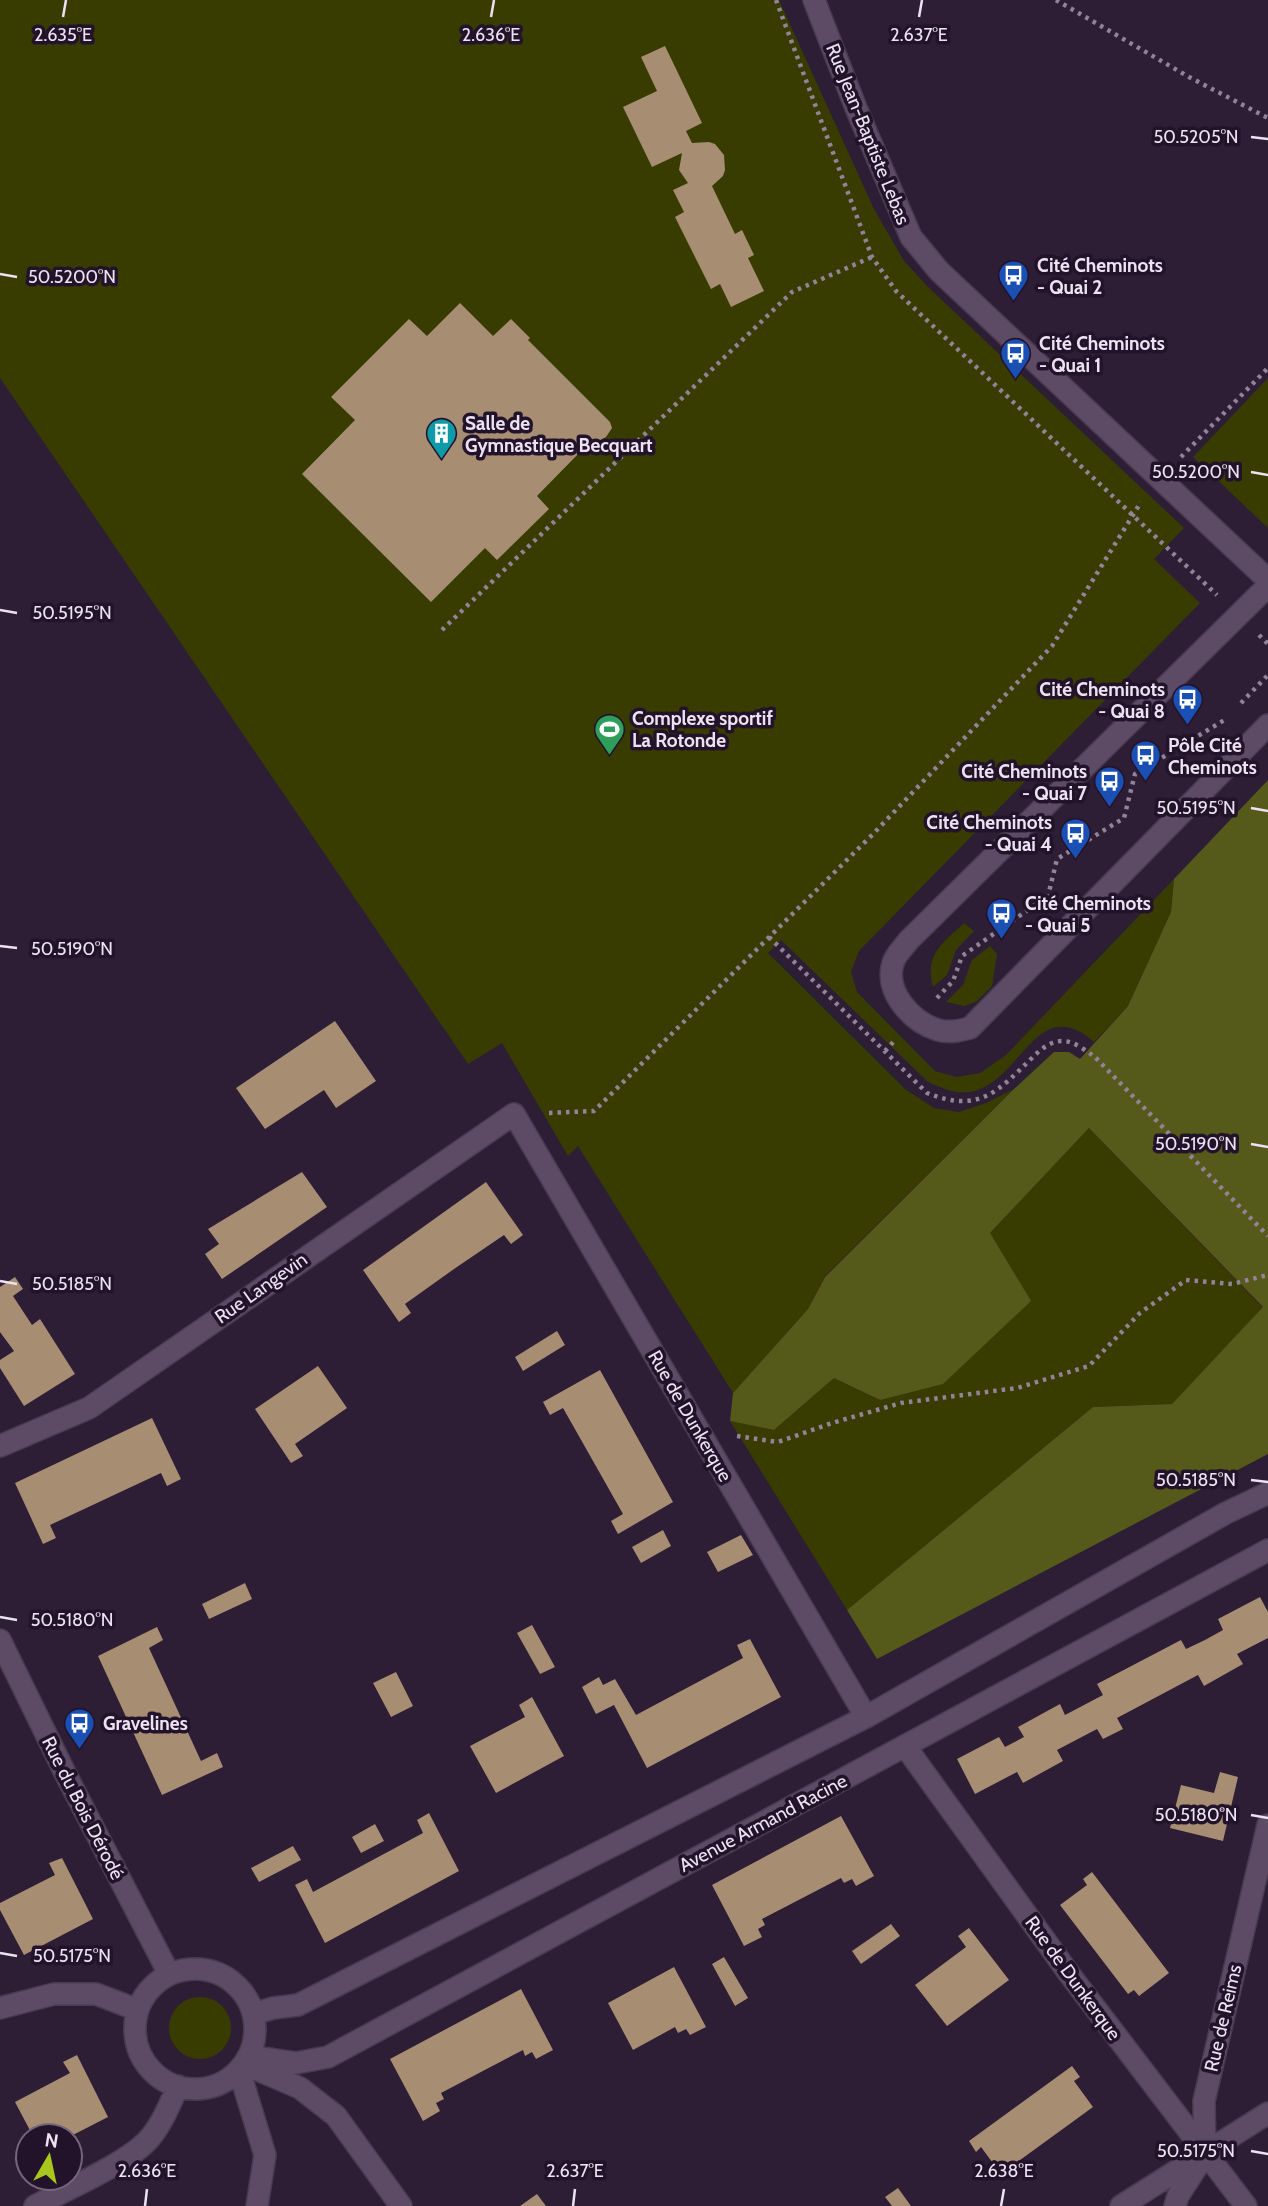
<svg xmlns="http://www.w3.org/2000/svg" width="1268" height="2206" font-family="Cabin,sans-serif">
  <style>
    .green { fill: #383c01 }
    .forest { fill: #555a1a }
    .building { fill: #a78d72 }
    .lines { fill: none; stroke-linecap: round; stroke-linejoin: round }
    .minor-casing { stroke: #493b4f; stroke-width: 24 }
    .path { stroke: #928498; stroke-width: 4.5; stroke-dasharray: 3.5 5; stroke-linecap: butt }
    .minor { stroke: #5d4b66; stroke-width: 21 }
    .ticks { fill: none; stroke: #ede2f2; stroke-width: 2.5 }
    .labels { text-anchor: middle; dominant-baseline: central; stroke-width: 7; stroke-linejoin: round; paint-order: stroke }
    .street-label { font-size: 19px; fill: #ede2f2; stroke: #23132a }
    .poi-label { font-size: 19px; font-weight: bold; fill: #ede2f2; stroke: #23132a; text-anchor: start }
    .ticks-label { font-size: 18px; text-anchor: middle; fill: #ede2f2; stroke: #23132a; stroke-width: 7; stroke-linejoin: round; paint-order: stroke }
  </style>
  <rect width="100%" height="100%" fill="#2d1d35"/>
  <!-- green -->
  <path class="green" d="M0,0H779L874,209L904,261L928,287L1184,528L1154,559L1200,603L859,951L851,972L857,992L935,1071L956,1077L980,1073L1006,1055L1174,879L1171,912L1128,1006L1094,1042C1036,991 1021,1084 970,1092C955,1094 942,1088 928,1082L781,940L768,953L905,1089L934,1108L959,1112L986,1103L1014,1089L825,1276L808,1309L733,1393L578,1146L568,1156L502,1043L468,1064L0,378Z
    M1268,378V528L1193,457Z
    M964,923L974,931L956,950L947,975L933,987C924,954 943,943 964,923Z
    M990,946L997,954L992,986L976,1002L964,1006L946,1002L963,985L972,960Z
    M1089,1128L1263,1308L1172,1404L1093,1407L847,1610L730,1421L774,1430L834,1378L880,1400L990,1233Z
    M169 2028a31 31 0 1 1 62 0a31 31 0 1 1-62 0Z"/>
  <!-- forest -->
  <path class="forest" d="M1268,780V1454L877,1659L847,1610L1093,1407L1172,1404L1263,1307L1089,1128L990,1233L1031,1301L943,1384L880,1400L834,1378L774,1430L730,1421L733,1393L808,1309L825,1277L1014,1089L1054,1052H1069L1080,1059L1128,1006L1171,912L1174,879Z"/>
  <!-- building -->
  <path class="building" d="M665,46L702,123L686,131L692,143L709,142L715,144L724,155L725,170L723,176L712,186L735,234L742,230L754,255L748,258L764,291L731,307L720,284L711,289L675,217L684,212L673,190L688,183L679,170L682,153L652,167L623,107L657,91L641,57Z
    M460,303L493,336L511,319L530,338L528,340L610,422L612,428L606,437L583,449L537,496L549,509L497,560L485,548L431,602L302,474L355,420L331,397L409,319L427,336Z
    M335,1021L376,1081L336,1108L324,1090L265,1129L236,1088Z
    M302,1172L327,1207L222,1279L205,1254L219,1244L208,1229Z
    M486,1182L523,1235L511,1244L504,1235L454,1269L405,1304L411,1313L399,1322L363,1270Z
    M15,1277L23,1289L13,1296L32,1325L40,1319L75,1374L24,1406L0,1368V1360L14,1351L0,1332V1287Z
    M557,1331L565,1345L523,1371L515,1357Z
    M318,1366L347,1408L295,1444L303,1456L291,1463L255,1409Z
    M600,1370L673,1502L618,1534L611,1521L623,1514L563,1408L550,1415L543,1402Z
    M152,1418L181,1479L167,1486L161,1473L50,1525L56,1538L43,1544L15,1483Z
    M663,1530L671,1546L641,1563L632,1547Z
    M741,1535L753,1555L718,1572L707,1552Z
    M245,1583L252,1599L209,1619L202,1604Z
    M1260,1597L1268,1612V1638L1237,1654L1243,1664L1204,1686L1198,1675L1117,1718L1123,1729L1103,1739L1097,1729L1057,1750L1063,1761L1023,1783L1017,1772L975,1794L957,1759L999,1737L1005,1747L1024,1737L1018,1727L1060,1704L1065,1715L1103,1695L1097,1684L1181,1640L1186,1649L1205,1640L1223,1630L1218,1619Z
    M532,1625L555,1667L540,1674L517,1633Z
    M157,1627L163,1640L149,1648L201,1761L217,1753L223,1767L162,1795L98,1656Z
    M750,1639L781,1697L647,1768L614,1705L596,1714L582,1687L599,1677L603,1685L615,1679L636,1715L743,1658L737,1645Z
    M396,1672L413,1706L391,1717L373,1683Z
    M532,1697L564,1756L496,1793L470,1746L525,1717L519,1705Z
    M1220,1772L1238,1777L1223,1841L1170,1828L1181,1785L1214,1793Z
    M429,1813L459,1871L325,1943L295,1885L307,1879L313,1892L423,1833L417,1820Z
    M841,1816L874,1876L856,1886L852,1879L844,1883L841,1878L762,1919L765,1925L758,1929L762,1937L744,1946L712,1885Z
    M375,1824L384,1841L361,1853L352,1837Z
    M293,1846L301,1860L259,1882L251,1868Z
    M62,1858L93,1919L24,1955L0,1910V1903L55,1875L49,1863Z
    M1092,1872L1169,1973L1139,1996L1134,1990L1128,1994L1060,1905L1087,1885L1083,1879Z
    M891,1924L900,1936L861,1964L852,1951Z
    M969,1928L1009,1980L947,2026L915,1985L966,1947L958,1936Z
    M724,1957L748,1998L735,2006L712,1964Z
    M674,1967L706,2027L690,2035L686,2029L678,2033L675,2027L633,2050L608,2003Z
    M521,1989L553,2050L536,2059L532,2052L525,2056L523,2050L441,2093L444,2099L436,2103L440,2111L423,2121L390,2059Z
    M77,2055L108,2117L71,2136H33L15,2102L70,2073L63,2062Z
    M1072,2066L1080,2077L1074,2081L1093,2107L1001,2174L981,2147L976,2152L969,2141Z
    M898,2188L911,2206H892L885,2197Z
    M537,2194L546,2206H520Z"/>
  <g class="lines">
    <defs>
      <path id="minor" d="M814,0L856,108L911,237L939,271L1268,580
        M1268,586L909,940C904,947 895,955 893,963C884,992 912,1022 938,1030C949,1033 959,1031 970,1028L1268,725
        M0,1446L89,1408L514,1114L866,1717
        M0,1640L66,1775L165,1966L167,1975
        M905,1746L1070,1975L1246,2206
        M135 2029a60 60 0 1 1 120 0a60 60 0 1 1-120 0Z
        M0,2008L54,1994H96L138,2010
        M254,2014L273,2008L298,2005L866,1717L1226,1513L1268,1493
        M249,2056L296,2063L328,2057L1268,1550
        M244,2064L300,2088L336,2116L401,2206
        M239,2070L265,2155L257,2206
        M35,2206C65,2190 128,2163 149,2139C162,2124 170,2104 178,2086
        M1121,2206L1268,2113
        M1175,2206L1178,2196L1205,2154L1204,2101L1268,1825"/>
    </defs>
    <!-- minor casing -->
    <use href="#minor" class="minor-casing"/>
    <!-- path -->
    <path class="path" d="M776,0L872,257L896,291L1217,595
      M1056,0L1189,77L1268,118
      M1181,457L1268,368
      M442,630L792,292L872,257
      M1259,635L1268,644
      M1241,703L1268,675
      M769,937L927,1093C980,1114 998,1091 1034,1056C1041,1049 1051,1041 1062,1041C1075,1041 1086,1051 1095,1057L1268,1236
      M937,998L953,981L962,956L1048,896L1057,859L1124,818L1135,774L1226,719
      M885,1051L896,1039
      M549,1113L594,1111L874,833L1052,646L1141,502
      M737,1436L778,1442L832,1423L901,1403L1017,1388L1089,1366L1140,1313L1186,1280L1232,1284L1268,1275"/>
    <!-- minor -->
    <use href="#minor" class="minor"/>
  </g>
  <!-- ticks -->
  <path class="ticks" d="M63,17L66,0M491,17L494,0M919,17L922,0M1251,137L1268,139M0,274L17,277M1251,472L1268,475M0,610L17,613M1251,808L1268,811M0,946L17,948M1251,1144L1268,1147M0,1281L17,1284M1251,1480L1268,1482M0,1617L17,1620M1251,1815L1268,1818M0,1953L17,1956M1251,2151L1268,2154M145,2206L147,2189M573,2206L575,2189M1001,2206L1004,2189"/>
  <!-- icons -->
  <defs>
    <symbol id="bus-pin" viewBox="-11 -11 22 30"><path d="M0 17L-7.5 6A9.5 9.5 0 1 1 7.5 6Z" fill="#1a4fb4" stroke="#23132a"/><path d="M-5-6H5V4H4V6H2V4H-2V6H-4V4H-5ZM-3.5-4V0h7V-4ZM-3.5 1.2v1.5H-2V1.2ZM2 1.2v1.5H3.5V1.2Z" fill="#fff"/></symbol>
    <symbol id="building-pin" viewBox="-11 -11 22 30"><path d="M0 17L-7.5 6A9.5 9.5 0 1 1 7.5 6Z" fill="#0f9aa8" stroke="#23132a"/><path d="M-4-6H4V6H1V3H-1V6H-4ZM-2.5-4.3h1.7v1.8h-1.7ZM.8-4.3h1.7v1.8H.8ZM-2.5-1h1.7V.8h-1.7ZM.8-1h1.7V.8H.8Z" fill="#fff"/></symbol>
    <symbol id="stadium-pin" viewBox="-11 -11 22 30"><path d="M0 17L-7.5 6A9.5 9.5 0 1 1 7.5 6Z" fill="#2e9e5b" stroke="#23132a"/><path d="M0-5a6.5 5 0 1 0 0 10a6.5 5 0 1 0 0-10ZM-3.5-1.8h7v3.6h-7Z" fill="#fff"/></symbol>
  </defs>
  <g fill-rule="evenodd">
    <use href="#bus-pin" x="996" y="258" width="35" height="47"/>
    <use href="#bus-pin" x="998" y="336" width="35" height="47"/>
    <use href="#building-pin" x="424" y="416" width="35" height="47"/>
    <use href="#bus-pin" x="1170" y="682" width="35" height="47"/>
    <use href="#stadium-pin" x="592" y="712" width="35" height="47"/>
    <use href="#bus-pin" x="1128" y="738" width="35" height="47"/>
    <use href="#bus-pin" x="1092" y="764" width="35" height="47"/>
    <use href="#bus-pin" x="1058" y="816" width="35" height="47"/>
    <use href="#bus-pin" x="984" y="896" width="35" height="47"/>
    <use href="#bus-pin" x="62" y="1706" width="35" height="47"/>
  </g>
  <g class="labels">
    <!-- street labels -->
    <g class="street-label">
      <text transform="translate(868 134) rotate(68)">Rue Jean-Baptiste Lebas</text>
      <text transform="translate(261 1288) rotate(-35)">Rue Langevin</text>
      <text transform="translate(690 1416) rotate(60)">Rue de Dunkerque</text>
      <text transform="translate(83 1808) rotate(63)">Rue du Bois Dérodé</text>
      <text transform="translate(763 1823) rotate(-28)">Avenue Armand Racine</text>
      <text transform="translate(1073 1978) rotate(54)">Rue de Dunkerque</text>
      <text transform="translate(1223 2018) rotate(-77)">Rue de Reims</text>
    </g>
    <!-- poi labels -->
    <g class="poi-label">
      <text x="1037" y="265">Cité Cheminots<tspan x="1037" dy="22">- Quai 2</tspan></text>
      <text x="1039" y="343">Cité Cheminots<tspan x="1039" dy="22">- Quai 1</tspan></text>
      <text x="465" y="423">Salle de<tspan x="465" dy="22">Gymnastique Becquart</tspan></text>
      <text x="1165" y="689" text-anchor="end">Cité Cheminots<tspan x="1165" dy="22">- Quai 8</tspan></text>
      <text x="632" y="718">Complexe sportif<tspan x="632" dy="22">La Rotonde</tspan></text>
      <text x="1168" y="745">Pôle Cité<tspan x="1168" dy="22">Cheminots</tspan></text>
      <text x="1087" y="771" text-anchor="end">Cité Cheminots<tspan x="1087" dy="22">- Quai 7</tspan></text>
      <text x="1052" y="822" text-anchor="end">Cité Cheminots<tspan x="1052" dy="22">- Quai 4</tspan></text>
      <text x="1025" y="903">Cité Cheminots<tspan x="1025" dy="22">- Quai 5</tspan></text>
      <text x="103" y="1723">Gravelines</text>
    </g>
  </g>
  <g class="ticks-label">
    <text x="63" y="41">2.635°E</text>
    <text x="491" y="41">2.636°E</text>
    <text x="919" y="41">2.637°E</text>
    <text x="1196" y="143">50.5205°N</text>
    <text x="72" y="283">50.5200°N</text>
    <text x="1196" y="478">50.5200°N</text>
    <text x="72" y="619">50.5195°N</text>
    <text x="1196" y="814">50.5195°N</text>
    <text x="72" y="955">50.5190°N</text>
    <text x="1196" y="1150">50.5190°N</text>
    <text x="72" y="1290">50.5185°N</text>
    <text x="1196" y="1486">50.5185°N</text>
    <text x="72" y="1626">50.5180°N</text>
    <text x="1196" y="1821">50.5180°N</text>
    <text x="72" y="1962">50.5175°N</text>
    <text x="1196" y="2157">50.5175°N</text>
    <text x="147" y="2177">2.636°E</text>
    <text x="575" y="2177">2.637°E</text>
    <text x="1004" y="2177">2.638°E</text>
  </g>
  <!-- north arrow -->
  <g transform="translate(49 2157) rotate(9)"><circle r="33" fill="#23132a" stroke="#74667a" stroke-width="2"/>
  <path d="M0-5L12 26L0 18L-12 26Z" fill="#a8c71d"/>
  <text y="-10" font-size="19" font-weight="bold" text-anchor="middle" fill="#ede2f2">N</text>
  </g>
</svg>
